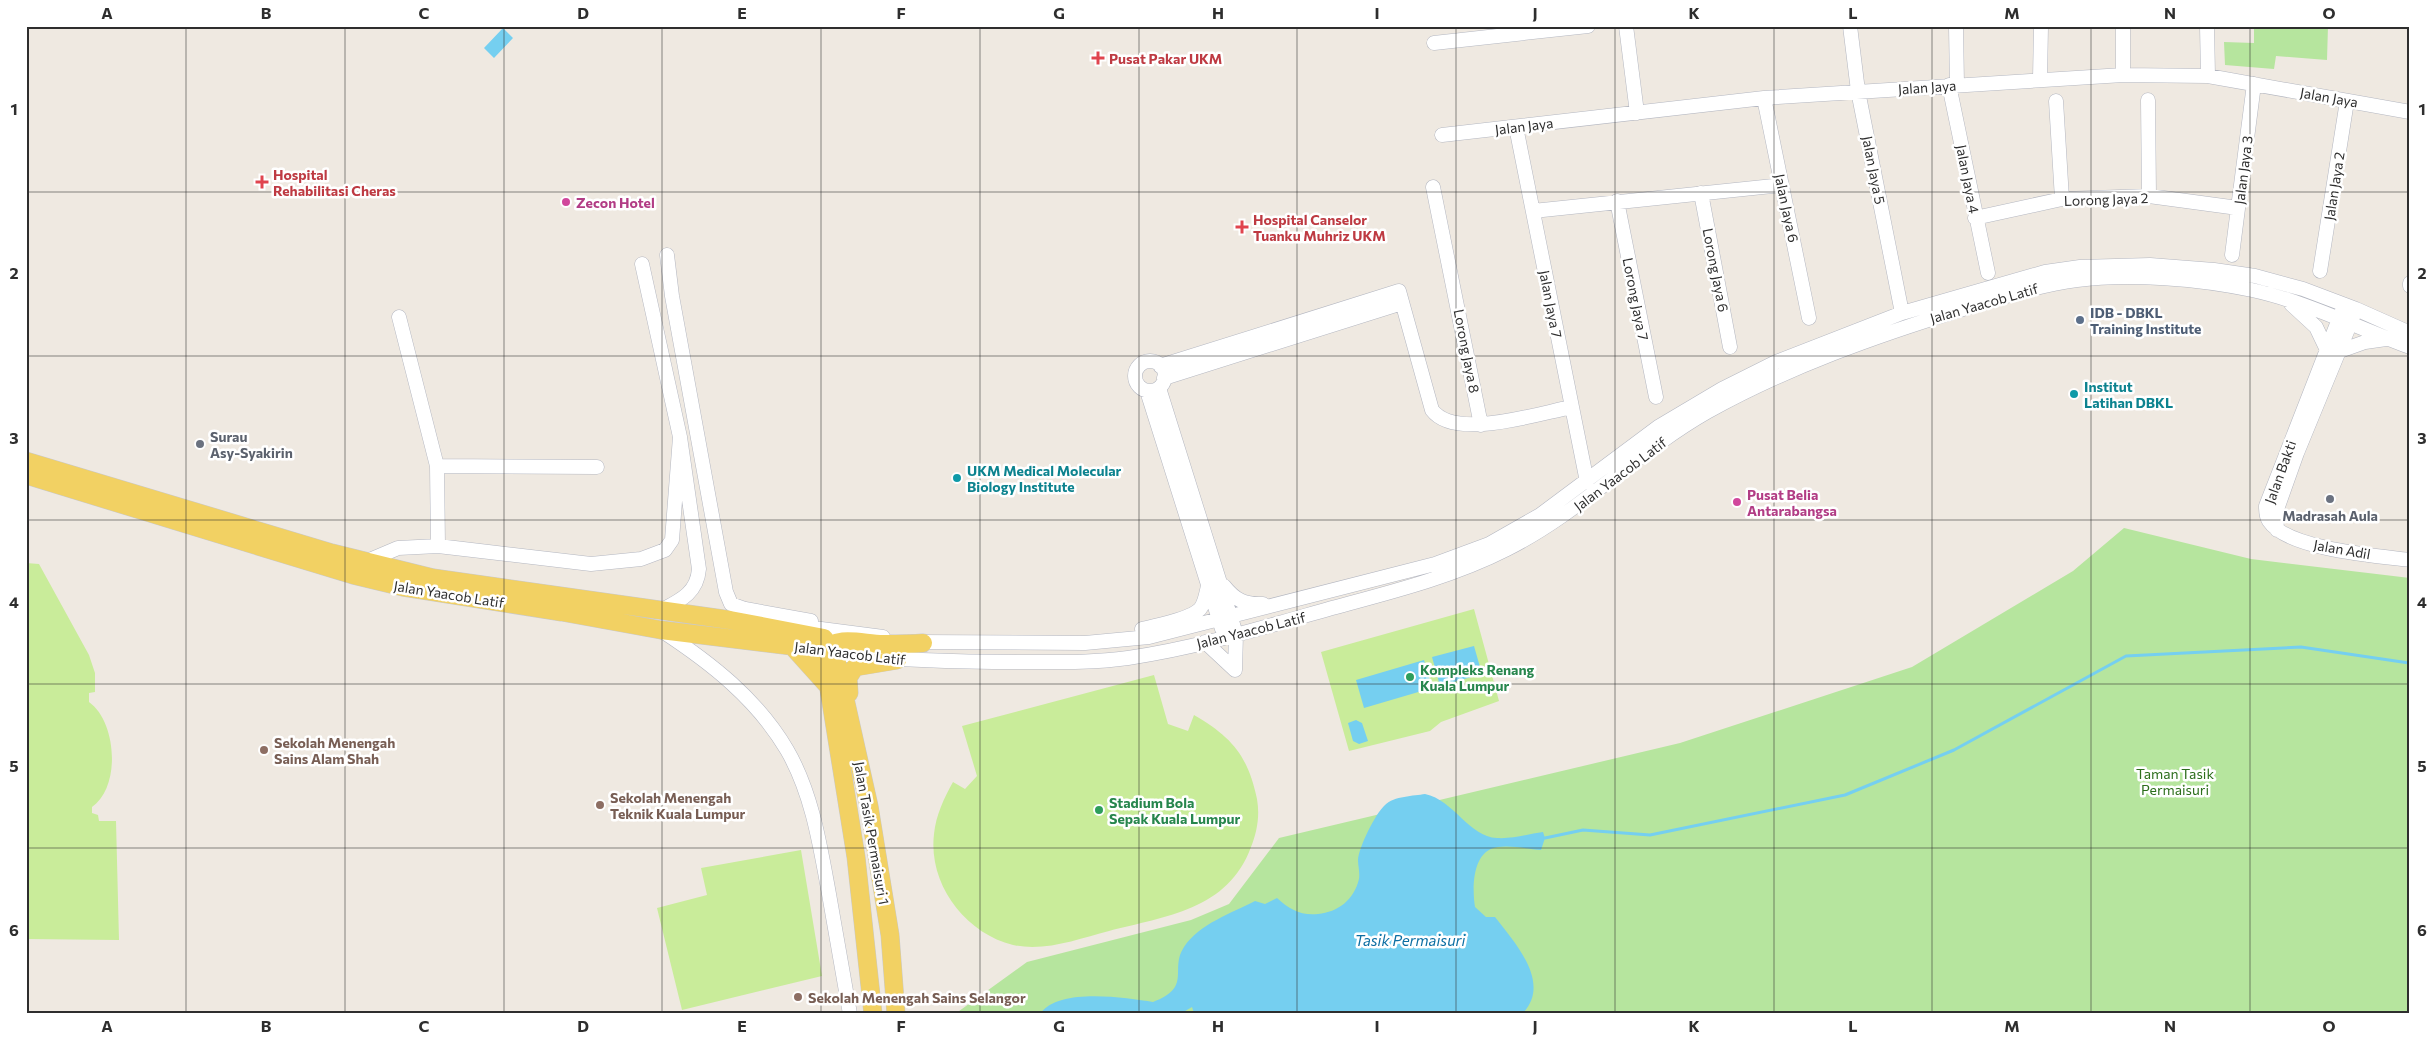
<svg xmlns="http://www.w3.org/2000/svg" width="2436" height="1040" font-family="Commissioner,sans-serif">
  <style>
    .green { fill: #b6e59e }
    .pitch { fill: #c9ec9a }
    .water { fill: #75cff0 }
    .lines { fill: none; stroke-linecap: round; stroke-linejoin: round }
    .stream { stroke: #75cff0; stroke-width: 3 }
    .minor-casing { stroke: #b4b7c1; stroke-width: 15 }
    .major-casing { stroke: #c9c9c9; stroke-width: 19 }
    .minor { stroke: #fff; stroke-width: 14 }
    .major { stroke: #f2d163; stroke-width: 18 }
    .grid { fill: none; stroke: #2e2e2e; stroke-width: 1; stroke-opacity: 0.55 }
    .health-dot { fill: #e0444e; stroke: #fff; stroke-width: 2 }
    .hotel-dot { fill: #d1479c; stroke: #fff; stroke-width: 2 }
    .service-dot { fill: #5c6f8a; stroke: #fff; stroke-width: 2 }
    .culture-dot { fill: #0f9aa8; stroke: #fff; stroke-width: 2 }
    .worship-dot { fill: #6b7280; stroke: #fff; stroke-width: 2 }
    .leisure-dot { fill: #2e9e5b; stroke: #fff; stroke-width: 2 }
    .education-dot { fill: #8d6e63; stroke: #fff; stroke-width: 2 }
    .labels { text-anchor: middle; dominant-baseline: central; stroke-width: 5; stroke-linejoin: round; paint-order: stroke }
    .health-label { font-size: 14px; font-weight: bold; fill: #be3a42; stroke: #fff; text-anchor: start }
    .street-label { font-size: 14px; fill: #2e2e2e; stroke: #fff }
    .hotel-label { font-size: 14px; font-weight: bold; fill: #b23c85; stroke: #fff; text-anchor: start }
    .service-label { font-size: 14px; font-weight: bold; fill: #4e5e75; stroke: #fff; text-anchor: start }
    .culture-label { font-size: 14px; font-weight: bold; fill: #0d838f; stroke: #fff; text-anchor: start }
    .worship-label { font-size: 14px; font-weight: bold; fill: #5b616d; stroke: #fff; text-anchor: start }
    .leisure-label { font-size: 14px; font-weight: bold; fill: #27864d; stroke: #fff; text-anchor: start }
    .education-label { font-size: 14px; font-weight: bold; fill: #785e54; stroke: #fff; text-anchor: start }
    .park-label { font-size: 14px; fill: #2c6e1b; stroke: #fff }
    .water-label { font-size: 15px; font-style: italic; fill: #0d6fa3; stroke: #fff }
    .neatline { fill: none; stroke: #2e2e2e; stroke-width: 2 }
    .grid-label { font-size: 16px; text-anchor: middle; font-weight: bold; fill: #2e2e2e }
  </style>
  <rect width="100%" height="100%" fill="#efe9e1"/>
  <!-- green -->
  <path class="green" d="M2254,26H2328L2327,60L2276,56L2274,69L2225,65L2224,42L2254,43Z
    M2124,528L2251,559L2410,578V1014H955L1027,962L1191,920L1229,904L1279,838L1680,743L1912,667L2073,571Z"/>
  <!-- pitch -->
  <path class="pitch" d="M26,563L39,564L89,655L95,673V692L89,693V702C117,722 121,787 92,807V813L98,815L99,821H116L119,940L26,939Z
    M1474,609L1499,701L1441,722L1430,731L1349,751L1321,652Z
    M1154,675L1168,724L1188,731L1194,715C1232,737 1248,756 1257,799C1260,816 1257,832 1251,847C1228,910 1166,916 1109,931C1078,939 1045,952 1013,945C965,933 928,884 934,834C936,815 944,798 953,782L965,789L977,776L962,726Z
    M801,850L822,976L682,1010L657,908L707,895L701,868Z"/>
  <!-- water -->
  <path class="water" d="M503,28L513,38L494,58L484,48Z
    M1474,646L1482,674L1440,686L1432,657Z
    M1424,660L1432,688L1364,708L1356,680Z
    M1356,720L1362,723L1368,741L1359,744L1353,741L1348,723Z
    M1425,794C1454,800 1469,837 1497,838C1512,839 1528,834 1543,832L1545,838L1541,850C1528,849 1511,845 1498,847C1472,850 1472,888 1475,907L1486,917H1495C1514,942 1553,983 1522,1014H1199L1194,1013L1192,1007L1180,1014H1040C1059,987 1125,998 1153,1002C1193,987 1169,970 1184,947C1199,924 1232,913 1255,901L1265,904L1277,898C1289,909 1301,916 1318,914C1338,912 1354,900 1359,879C1360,872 1358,866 1358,860C1359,847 1375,814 1385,805C1394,796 1414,796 1425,794Z"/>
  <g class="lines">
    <!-- stream -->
    <path class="stream" d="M1545,838L1583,830L1650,835L1845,795L1954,750L2126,656L2301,647L2409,663"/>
    <defs>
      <path id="minor" d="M1626,26L1637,113
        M1850,26L1858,91L1902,313
        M1956,26L1957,85
        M2123,26V75
        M2207,26L2208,76
        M1434,43L1588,26
        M2040,79L2041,26
        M1949,85L1988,273
        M1764,98L1809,318
        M2148,100L2149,196
        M2056,101L2062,199
        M1516,127L1587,482
        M1442,135L1764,98L2123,75L2208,76L2410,112
        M1433,187L1481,425
        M1701,193L1730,347
        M1617,201L1656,397
        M1533,211L1782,185
        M1975,218L2062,199L2149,196L2238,208
        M667,255L672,296L726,592L731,604L745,609L811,621
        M2232,255L2254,84
        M642,264L680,437L699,569C697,593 681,600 660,611
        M2320,271L2347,101
        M2410,283V286
        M2291,304L2316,327L2327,350
        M2342,311L2266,506C2266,511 2266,517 2269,521C2287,549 2377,556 2410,560
        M399,317L437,466L438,546
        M2340,351L2365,342L2386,339
        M1135 376a15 15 0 1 1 30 0a15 15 0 1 1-30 0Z
        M1160,366L1399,291L1432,410C1455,441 1539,413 1572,407
        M1164,378L1402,303
        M1159,388L1236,634L1235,670
        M1147,391L1222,629
        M437,466L597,467
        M2277,530L2276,512L2297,453L2353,317
        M365,562L398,548L438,546L591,564L641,559L665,550L672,540L680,437
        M1224,586C1235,600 1245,605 1263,604
        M798,626L883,637
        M1142,629C1157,625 1189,620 1200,609C1205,603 1206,594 1208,586
        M662,631C711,663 757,699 787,750C812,793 820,845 829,894C836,934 843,974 850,1014
        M914,642L1085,643L1149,637L1435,564L1489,544L1540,515L1658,427L1722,389L1776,362L1902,313L2045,272L2080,267L2150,265L2214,270L2255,276L2303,289L2356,309L2410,333
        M1205,642L1235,670
        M835,654C897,660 958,662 1019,662C1056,662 1092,663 1128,658C1197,648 1265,627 1332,608C1391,592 1452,577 1507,549C1579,513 1637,452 1707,412C1788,367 1875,336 1963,309C2001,298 2038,285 2077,280C2129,273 2201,279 2252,290C2307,302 2358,328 2410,347"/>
      <path id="major" d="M26,461L332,553L433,578L730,620L824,638L835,654L869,806L890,935L896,1014
        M26,475L353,575L403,587L562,612L661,630L792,646L835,654
        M792,646L828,686
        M823,651C838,634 863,644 883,644C897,644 910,644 923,643
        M823,652L856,857L873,1014
        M849,693L848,678L855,667L897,660"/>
    </defs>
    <!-- minor casing -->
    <use href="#minor" class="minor-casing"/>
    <!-- major casing -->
    <use href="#major" class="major-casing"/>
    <!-- minor -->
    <use href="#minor" class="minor"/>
    <!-- major -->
    <use href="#major" class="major"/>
  </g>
  <!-- grid -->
  <path class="grid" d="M186,26V1014M345,26V1014M504,26V1014M662,26V1014M821,26V1014M980,26V1014M1139,26V1014M1297,26V1014M1456,26V1014M1615,26V1014M1774,26V1014M1932,26V1014M2091,26V1014M2250,26V1014M26,192H2410M26,356H2410M26,520H2410M26,684H2410M26,848H2410"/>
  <!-- markers -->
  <g class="health-dot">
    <path d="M1095.5 50.5h5v5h5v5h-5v5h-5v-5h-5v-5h5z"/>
    <path d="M259.5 174.5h5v5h5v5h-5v5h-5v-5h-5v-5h5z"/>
    <path d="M1239.5 219.5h5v5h5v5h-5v5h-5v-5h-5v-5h5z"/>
  </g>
  <g class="hotel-dot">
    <circle cx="566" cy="202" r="5"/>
    <circle cx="1737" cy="502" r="5"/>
  </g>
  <circle class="service-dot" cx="2080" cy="320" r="5"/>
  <g class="culture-dot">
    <circle cx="2074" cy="394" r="5"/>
    <circle cx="957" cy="478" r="5"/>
  </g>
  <g class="worship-dot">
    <circle cx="200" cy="444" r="5"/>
    <circle cx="2330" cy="499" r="5"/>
  </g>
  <g class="leisure-dot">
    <circle cx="1410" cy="677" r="5"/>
    <circle cx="1099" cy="810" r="5"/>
  </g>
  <g class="education-dot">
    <circle cx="264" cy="750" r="5"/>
    <circle cx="600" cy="805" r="5"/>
    <circle cx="798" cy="997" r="5"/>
  </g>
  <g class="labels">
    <!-- health labels -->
    <g class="health-label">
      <text x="1109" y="58">Pusat Pakar UKM</text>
      <text x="273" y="174">Hospital<tspan x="273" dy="16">Rehabilitasi Cheras</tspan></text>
      <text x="1253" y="219">Hospital Canselor<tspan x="1253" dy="16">Tuanku Muhriz UKM</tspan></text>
    </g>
    <!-- street labels -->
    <g class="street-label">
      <text transform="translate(1927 87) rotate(-4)">Jalan Jaya</text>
      <text transform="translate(2329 97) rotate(10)">Jalan Jaya</text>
      <text transform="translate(1524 126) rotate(-7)">Jalan Jaya</text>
      <text transform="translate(1874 170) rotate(79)">Jalan Jaya 5</text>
      <text transform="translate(2243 170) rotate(-83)">Jalan Jaya 3</text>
      <text transform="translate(1968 179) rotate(79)">Jalan Jaya 4</text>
      <text transform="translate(2334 186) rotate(-81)">Jalan Jaya 2</text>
      <text transform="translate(2106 199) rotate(-2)">Lorong Jaya 2</text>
      <text transform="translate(1787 208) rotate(78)">Jalan Jaya 6</text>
      <text transform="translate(1716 270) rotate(79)">Lorong Jaya 6</text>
      <text transform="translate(1636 299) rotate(79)">Lorong Jaya 7</text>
      <text transform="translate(1984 303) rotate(-16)">Jalan Yaacob Latif</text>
      <text transform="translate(1551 304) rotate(79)">Jalan Jaya 7</text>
      <text transform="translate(1467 351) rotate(79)">Lorong Jaya 8</text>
      <text transform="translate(2280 472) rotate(-70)">Jalan Bakti</text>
      <text transform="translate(1620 474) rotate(-37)">Jalan Yaacob Latif</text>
      <text transform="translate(2342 549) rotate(10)">Jalan Adil</text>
      <text transform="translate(449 594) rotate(9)">Jalan Yaacob Latif</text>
      <text transform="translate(1251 630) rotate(-14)">Jalan Yaacob Latif</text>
      <text transform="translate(850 653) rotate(7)">Jalan Yaacob Latif</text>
      <text transform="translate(872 833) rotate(80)">Jalan Tasik Permaisuri 1</text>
    </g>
    <!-- hotel labels -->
    <g class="hotel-label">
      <text x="576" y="202">Zecon Hotel</text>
      <text x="1747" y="494">Pusat Belia<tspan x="1747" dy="16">Antarabangsa</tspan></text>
    </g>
    <!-- service labels -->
    <g class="service-label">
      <text x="2090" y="312">IDB - DBKL<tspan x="2090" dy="16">Training Institute</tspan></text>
    </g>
    <!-- culture labels -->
    <g class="culture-label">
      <text x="2084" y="386">Institut<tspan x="2084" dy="16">Latihan DBKL</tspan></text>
      <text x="967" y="470">UKM Medical Molecular<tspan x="967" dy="16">Biology Institute</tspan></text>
    </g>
    <!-- worship labels -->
    <g class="worship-label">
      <text x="210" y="436">Surau<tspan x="210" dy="16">Asy-Syakirin</tspan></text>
      <text x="2330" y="515" text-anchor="middle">Madrasah Aula</text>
    </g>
    <!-- leisure labels -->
    <g class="leisure-label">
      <text x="1420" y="669">Kompleks Renang<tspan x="1420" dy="16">Kuala Lumpur</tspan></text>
      <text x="1109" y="802">Stadium Bola<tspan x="1109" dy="16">Sepak Kuala Lumpur</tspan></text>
    </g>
    <!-- education labels -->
    <g class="education-label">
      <text x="274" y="742">Sekolah Menengah<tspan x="274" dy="16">Sains Alam Shah</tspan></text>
      <text x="610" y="797">Sekolah Menengah<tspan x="610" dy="16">Teknik Kuala Lumpur</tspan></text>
      <text x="808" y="997">Sekolah Menengah Sains Selangor</text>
    </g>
    <!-- park labels -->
    <g class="park-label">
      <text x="2175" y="773">Taman Tasik<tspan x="2175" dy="16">Permaisuri</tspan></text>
    </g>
    <!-- water labels -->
    <g class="water-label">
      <text x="1410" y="940">Tasik Permaisuri</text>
    </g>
  </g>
  <!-- border -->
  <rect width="2436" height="1040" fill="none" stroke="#ffffff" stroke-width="55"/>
  <rect x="28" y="28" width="2380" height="984" class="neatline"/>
  <g class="grid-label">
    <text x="107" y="19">A</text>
    <text x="266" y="19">B</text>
    <text x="424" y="19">C</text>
    <text x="583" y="19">D</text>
    <text x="742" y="19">E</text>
    <text x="901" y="19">F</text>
    <text x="1059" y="19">G</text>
    <text x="1218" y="19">H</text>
    <text x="1377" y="19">I</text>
    <text x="1535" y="19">J</text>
    <text x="1694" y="19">K</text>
    <text x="1853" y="19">L</text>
    <text x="2012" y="19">M</text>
    <text x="2170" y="19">N</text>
    <text x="2329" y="19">O</text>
    <text x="14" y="115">1</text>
    <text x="2422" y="115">1</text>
    <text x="14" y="279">2</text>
    <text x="2422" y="279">2</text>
    <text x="14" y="444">3</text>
    <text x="2422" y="444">3</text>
    <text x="14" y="608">4</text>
    <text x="2422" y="608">4</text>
    <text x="14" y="772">5</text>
    <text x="2422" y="772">5</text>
    <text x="14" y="936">6</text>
    <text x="2422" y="936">6</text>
    <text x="107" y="1032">A</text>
    <text x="266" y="1032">B</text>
    <text x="424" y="1032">C</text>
    <text x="583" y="1032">D</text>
    <text x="742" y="1032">E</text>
    <text x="901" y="1032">F</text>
    <text x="1059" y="1032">G</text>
    <text x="1218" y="1032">H</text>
    <text x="1377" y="1032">I</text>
    <text x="1535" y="1032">J</text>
    <text x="1694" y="1032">K</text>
    <text x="1853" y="1032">L</text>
    <text x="2012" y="1032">M</text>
    <text x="2170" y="1032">N</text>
    <text x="2329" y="1032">O</text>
  </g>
</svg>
